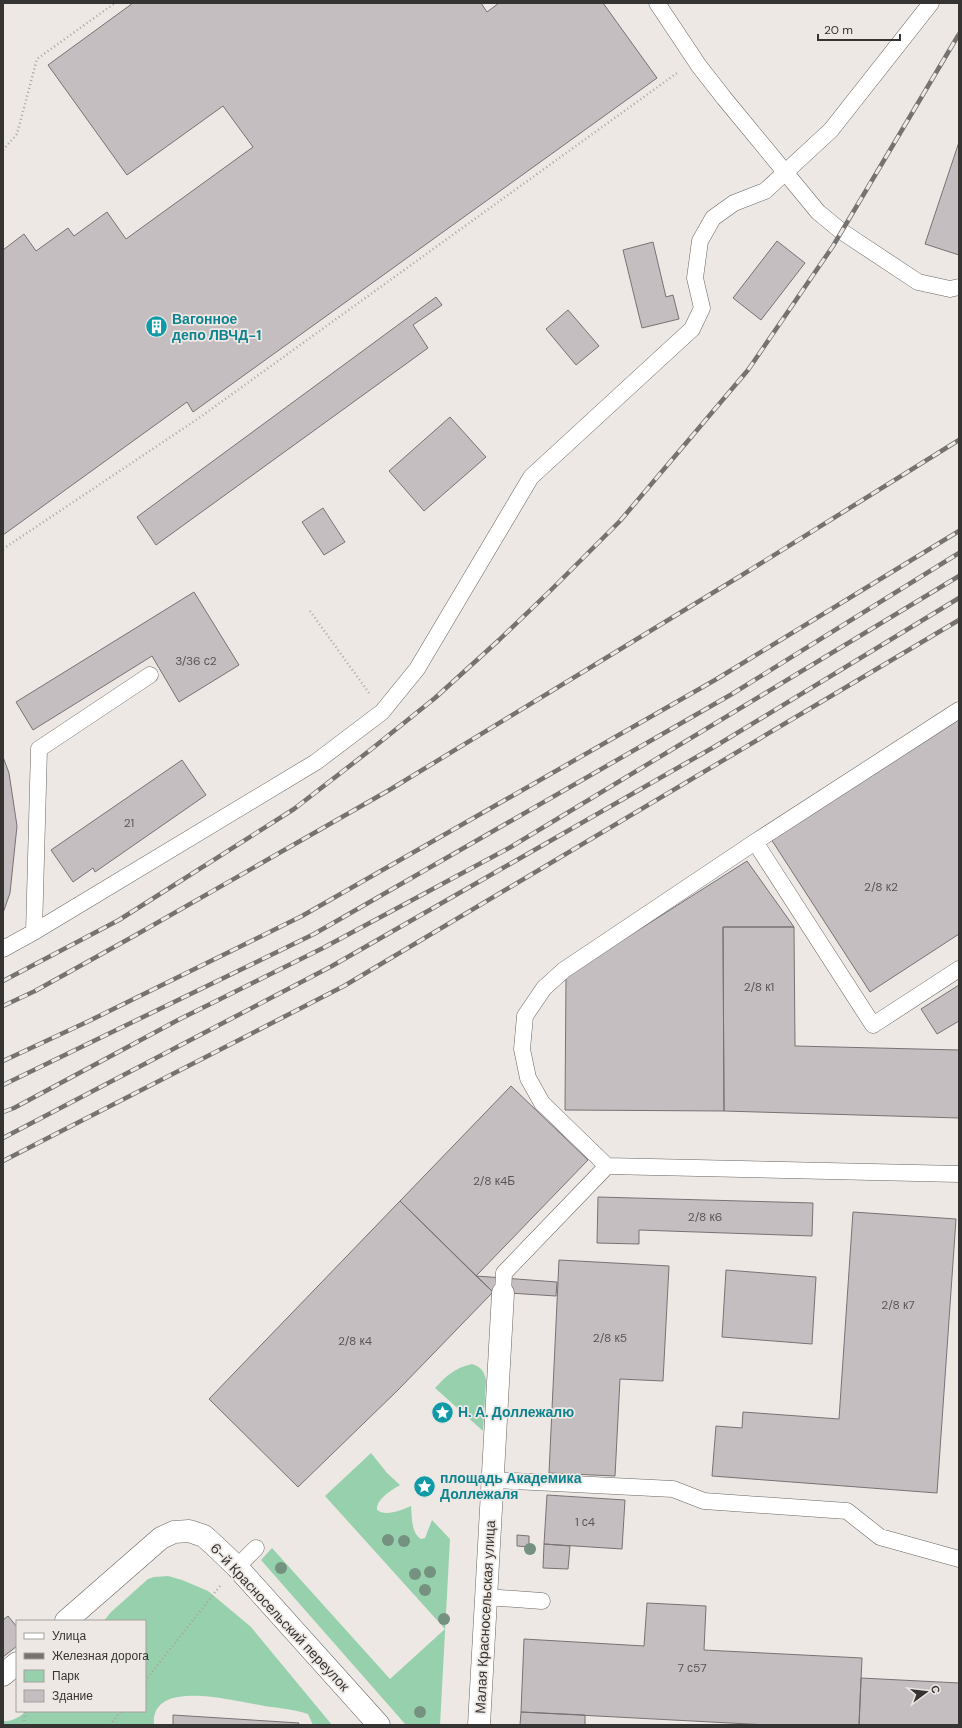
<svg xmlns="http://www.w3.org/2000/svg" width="962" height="1728" font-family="'DM Sans',sans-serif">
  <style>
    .green { fill: #96d0ad }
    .building { fill: #c5bec1; stroke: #787275 }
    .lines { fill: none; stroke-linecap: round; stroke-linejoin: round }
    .lane-casing { stroke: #6a6561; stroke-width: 17 }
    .street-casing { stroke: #6a6561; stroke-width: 23 }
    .path { stroke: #a9a5a1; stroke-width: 2.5; stroke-dasharray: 1 3; stroke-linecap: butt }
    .lane { stroke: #fff; stroke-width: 16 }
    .street { stroke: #fff; stroke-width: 22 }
    .rail-casing { stroke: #757270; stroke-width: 4.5 }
    .rail { stroke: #ede8e3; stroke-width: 3; stroke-dasharray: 9; stroke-linecap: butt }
    .tree { fill: #759180 }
    .labels { text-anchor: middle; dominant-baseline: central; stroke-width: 3.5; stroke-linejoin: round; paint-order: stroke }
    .number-label { font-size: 12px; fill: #5a5656 }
    .culture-label { font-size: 14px; font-weight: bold; fill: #0d838f; stroke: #ede8e3; text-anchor: start }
    .street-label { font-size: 14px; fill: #363433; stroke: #ede8e3 }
  </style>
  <rect width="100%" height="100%" fill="#ede8e3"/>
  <!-- green -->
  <path class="green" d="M472,1364C481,1367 484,1371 486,1380L483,1431L435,1388C447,1375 455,1368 472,1364Z
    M371,1453L387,1473L400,1485C392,1490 376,1499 377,1510C385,1517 402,1510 411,1506C412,1517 411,1533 421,1539L425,1538L432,1520L450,1539L440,1725H406L261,1560L272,1548L390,1679L445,1629L325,1496Z
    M168,1576L182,1580L208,1591L251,1627L332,1725H313L308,1714C290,1708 272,1708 254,1704C229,1700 150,1679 154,1725H3V1721C12,1722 20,1717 26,1711H145V1621H104L110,1613L148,1579L154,1577Z"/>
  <!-- building -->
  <path class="building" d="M133,3H481L487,12L499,3H603L657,78L193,412L187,402L3,535V250L24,234L36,251L68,228L74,236L107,212L126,239L253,147L223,106L127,175L48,65Z
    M959,142V255L925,244Z
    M777,241L805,263L761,320L733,298Z
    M653,242L666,297L673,295L679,319L642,328L623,250Z
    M436,297L442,305L413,325L428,348L156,545L137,517Z
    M568,310L599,346L576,365L546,329Z
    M450,417L486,457L424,511L389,471Z
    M323,508L345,542L324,555L302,522Z
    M194,592L239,665L179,702L152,656L33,730L16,702Z
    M959,718V934L870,992L771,839Z
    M3,757L9,773L17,826L10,893L3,913Z
    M182,760L206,795L95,872L93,868L73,882L51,850Z
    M747,861L794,927H723L724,1111L565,1110L566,976Z
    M723,927H794L795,1046L959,1050V1118L724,1111Z
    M959,985V1021L937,1034L921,1009Z
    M511,1086L588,1160L476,1276L400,1201Z
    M598,1197L813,1203L812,1236L639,1230V1244L597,1243Z
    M400,1201L493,1292L398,1390L298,1487L209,1399Z
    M853,1212L956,1219L937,1493L712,1476L716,1426L742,1428L743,1412L839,1419Z
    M559,1260L669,1266L663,1381L620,1379L615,1476L549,1473Z
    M726,1270L816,1277L812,1344L722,1337Z
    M476,1276L557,1282L556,1296L493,1292Z
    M547,1495L625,1500L622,1549L544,1544Z
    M517,1535L529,1536V1547L517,1546Z
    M544,1544L570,1546L568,1569L543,1568Z
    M647,1603L706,1606L704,1650L862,1658L859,1725H768L521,1712L524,1639L644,1646Z
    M8,1616L17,1627V1646L3,1657V1620Z
    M861,1678L959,1683V1725H859Z
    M521,1712L585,1715V1725H520Z
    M173,1715L299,1723L298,1725H173Z"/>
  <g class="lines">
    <defs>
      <path id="lane" d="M657,3L699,66L724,98L818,212L841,231L918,282L950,289L959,287
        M755,842L873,1025L959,969
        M34,932L39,749L150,675
        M3,949L34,932L316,762L382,712L417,669L531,477L692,329L702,308L695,278L700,241L713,218L734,203L765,191L831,130L931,3
        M607,1166L542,1103L528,1078L522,1049L525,1016L544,988L564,970L755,842L959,710
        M503,1293L504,1273L607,1166L959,1174
        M493,1480L673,1489L704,1501L847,1511L880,1537L959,1559
        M237,1567L256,1548
        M486,1597L542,1601"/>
      <path id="street" d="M66,1621L161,1538L174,1532L189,1531L204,1536L214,1545L237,1567L379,1725
        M3,1675L17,1663
        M479,1725L503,1293"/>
    </defs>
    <!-- lane casing -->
    <use href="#lane" class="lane-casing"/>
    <!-- street casing -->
    <use href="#street" class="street-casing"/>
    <!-- path -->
    <path class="path" d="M3,150L17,134L37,59L115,3
      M3,549L199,418L677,73
      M310,611L369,693
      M145,1681L220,1586
      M24,1725L25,1711
      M110,1725L121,1711"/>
    <!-- lane -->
    <use href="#lane" class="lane"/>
    <!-- street -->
    <use href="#street" class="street"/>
    <defs>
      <path id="rail" d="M3,981L119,920L294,809L369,751L435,698L499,640L550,591L620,521L748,370L833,246L959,34
        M3,1006L35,991L134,936L391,789L742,575L959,440
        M3,1061L89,1021L302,916L715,680L959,531
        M3,1085L314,934L732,694L959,553
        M3,1112L14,1108L178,1020L323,948L509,848L959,576
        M3,1138L332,966L714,747L959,598
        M3,1161L344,986L959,620"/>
    </defs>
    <!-- rail casing -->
    <use href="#rail" class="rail-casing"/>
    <!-- rail -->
    <use href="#rail" class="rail"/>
  </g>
  <!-- trees -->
  <g class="tree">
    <circle cx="388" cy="1540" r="6"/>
    <circle cx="404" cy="1541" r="6"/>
    <circle cx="530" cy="1549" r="6"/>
    <circle cx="281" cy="1568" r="6"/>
    <circle cx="430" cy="1572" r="6"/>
    <circle cx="415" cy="1574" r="6"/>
    <circle cx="425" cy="1590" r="6"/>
    <circle cx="444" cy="1619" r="6"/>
    <circle cx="420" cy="1712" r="6"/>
  </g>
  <!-- icons -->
  <defs>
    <symbol id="building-disc" viewBox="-11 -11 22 22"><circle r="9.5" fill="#0f9aa8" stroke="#ede8e3"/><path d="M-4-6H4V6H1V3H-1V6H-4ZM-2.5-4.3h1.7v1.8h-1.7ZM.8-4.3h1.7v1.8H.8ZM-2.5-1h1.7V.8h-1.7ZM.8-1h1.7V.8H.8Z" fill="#fff"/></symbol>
    <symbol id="sight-disc" viewBox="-11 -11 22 22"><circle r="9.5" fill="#0f9aa8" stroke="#ede8e3"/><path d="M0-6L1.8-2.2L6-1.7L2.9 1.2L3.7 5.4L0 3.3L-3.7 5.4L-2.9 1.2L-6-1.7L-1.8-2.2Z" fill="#fff"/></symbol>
  </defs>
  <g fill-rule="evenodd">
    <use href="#building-disc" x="144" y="314" width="25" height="25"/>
    <use href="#sight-disc" x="430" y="1400" width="25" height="25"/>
    <use href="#sight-disc" x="412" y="1474" width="25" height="25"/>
  </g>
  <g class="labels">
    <!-- number labels -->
    <g class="number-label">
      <text x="196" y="661">3/36 с2</text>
      <text x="129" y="823">21</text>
      <text x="881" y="887">2/8 к2</text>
      <text x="759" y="987">2/8 к1</text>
      <text x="494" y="1181">2/8 к4Б</text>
      <text x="705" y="1217">2/8 к6</text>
      <text x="898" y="1305">2/8 к7</text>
      <text x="610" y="1338">2/8 к5</text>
      <text x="355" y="1341">2/8 к4</text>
      <text x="585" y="1522">1 с4</text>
      <text x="692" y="1668">7 с57</text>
    </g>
    <!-- culture labels -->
    <g class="culture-label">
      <text x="172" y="319">Вагонное<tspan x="172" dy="16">депо ЛВЧД-1</tspan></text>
      <text x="458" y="1412">Н. А. Доллежалю</text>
      <text x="440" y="1478">площадь Академика<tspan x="440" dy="16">Доллежаля</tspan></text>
    </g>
    <!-- street labels -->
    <g class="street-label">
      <text transform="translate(280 1617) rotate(47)">6-й Красносельский переулок</text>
      <text transform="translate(485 1617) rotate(-87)">Малая Красносельская улица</text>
    </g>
  </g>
  <!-- border -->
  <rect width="962" height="1728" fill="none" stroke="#363433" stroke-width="8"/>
  <!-- legend -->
  <rect x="16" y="1620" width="130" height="92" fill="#ede8e3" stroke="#a4a09d"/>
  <rect x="24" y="1633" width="20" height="6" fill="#ffffff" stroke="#a4a09d"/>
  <text x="52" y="1640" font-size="12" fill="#363433">Улица</text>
  <rect x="24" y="1653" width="20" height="6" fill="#757270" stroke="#a4a09d"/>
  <text x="52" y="1660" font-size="12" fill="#363433">Железная дорога</text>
  <rect x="24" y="1670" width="20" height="12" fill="#96d0ad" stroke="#a4a09d"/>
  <text x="52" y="1680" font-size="12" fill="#363433">Парк</text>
  <rect x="24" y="1690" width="20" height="12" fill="#c5bec1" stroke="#a4a09d"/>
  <text x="52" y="1700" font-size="12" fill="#363433">Здание</text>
  <!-- north arrow -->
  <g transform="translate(926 1692) rotate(75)" stroke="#ede8e3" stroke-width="3" paint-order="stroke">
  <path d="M0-3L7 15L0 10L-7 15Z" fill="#363433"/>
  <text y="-6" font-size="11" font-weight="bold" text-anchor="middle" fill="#363433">С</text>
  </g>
  <!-- scale -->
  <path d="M818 34v6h82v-6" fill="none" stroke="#363433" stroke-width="2"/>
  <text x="824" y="34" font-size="12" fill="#363433" stroke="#ede8e3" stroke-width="3" paint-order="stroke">20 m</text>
</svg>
